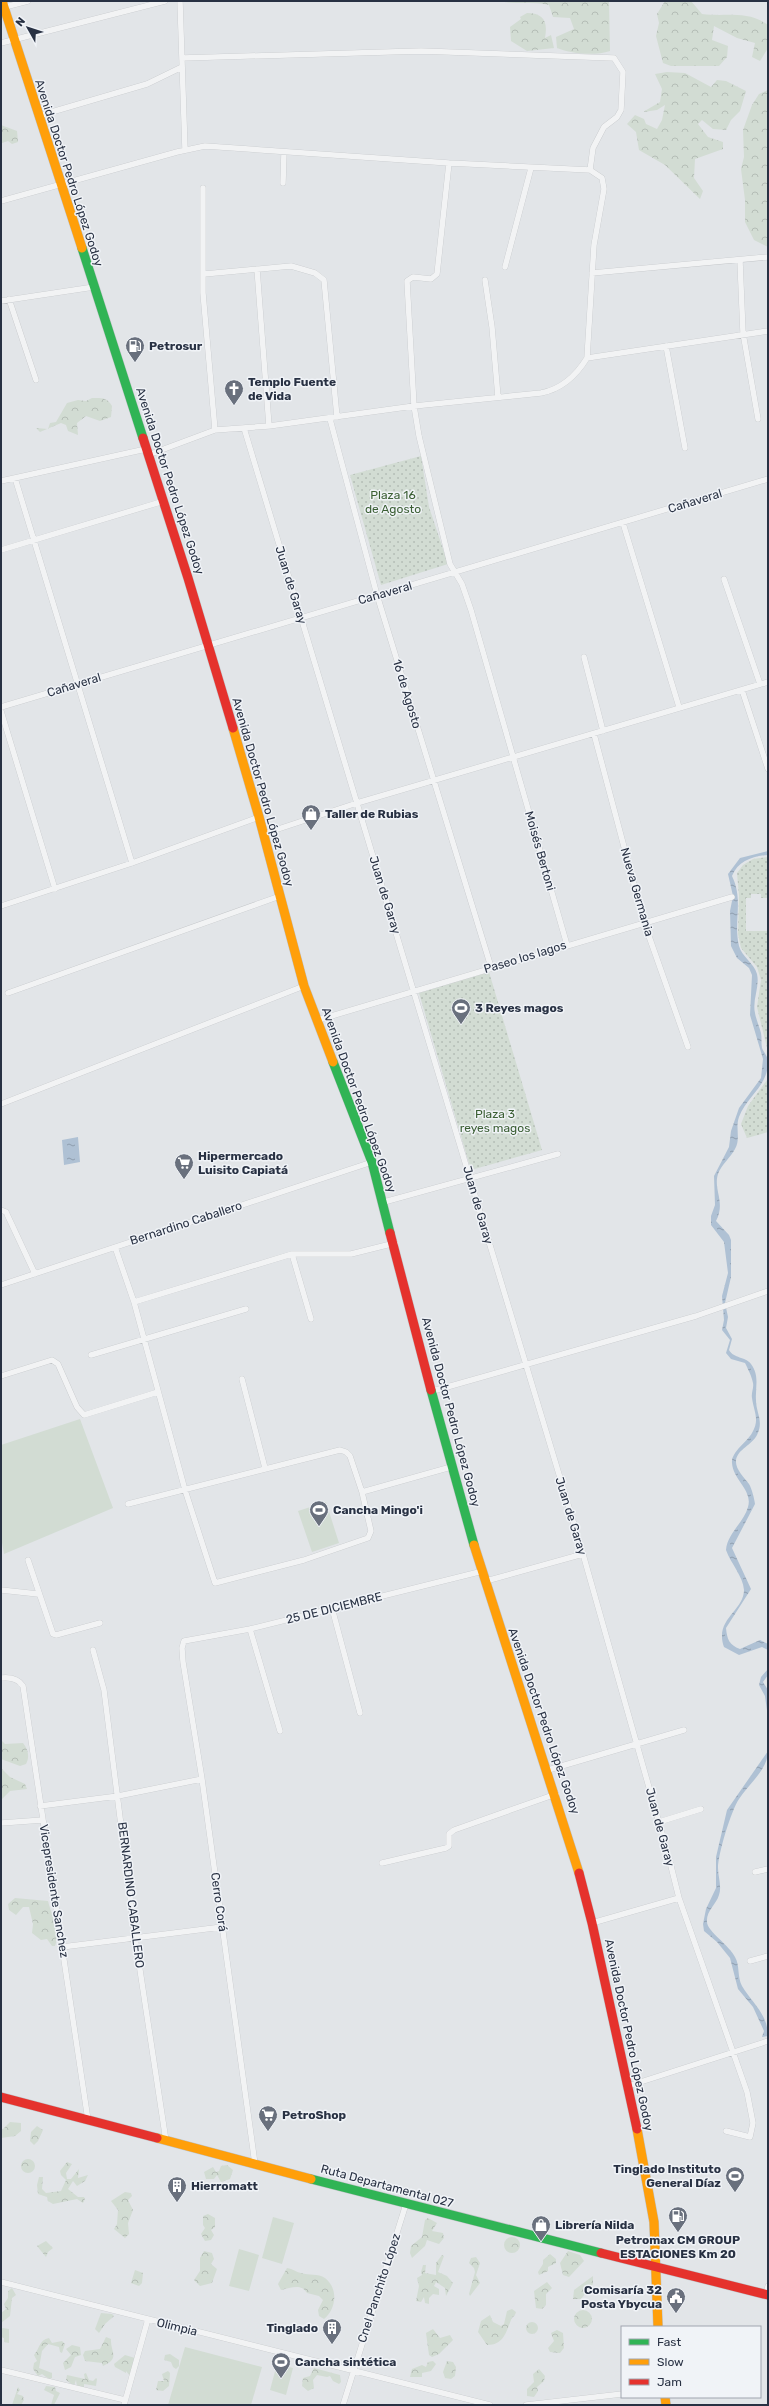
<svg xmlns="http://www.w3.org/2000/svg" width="769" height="2406" font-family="Rubik,sans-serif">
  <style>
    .green { fill: #d2dcd3 }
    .forest { fill: url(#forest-crowns) }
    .park { fill: url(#park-dots); fill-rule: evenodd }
    .water { fill: url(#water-ripples) }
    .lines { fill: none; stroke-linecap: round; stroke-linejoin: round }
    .street-casing { stroke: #c0c3c6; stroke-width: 6 }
    .fast-casing { stroke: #bfc2c6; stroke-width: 10 }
    .slow-casing { stroke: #bfc2c6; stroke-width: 10 }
    .jam-casing { stroke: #bfc2c6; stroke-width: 10 }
    .street { stroke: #f2f3f4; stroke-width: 5.5 }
    .fast { stroke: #30b455; stroke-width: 9 }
    .slow { stroke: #ff9f0a; stroke-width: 9 }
    .jam { stroke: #e5322d; stroke-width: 9 }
    .labels { text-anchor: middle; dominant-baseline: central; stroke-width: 3; stroke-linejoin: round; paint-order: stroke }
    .street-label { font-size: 12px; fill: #283143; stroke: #f0f3f7 }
    .poi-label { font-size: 12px; font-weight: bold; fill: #283143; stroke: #f0f3f7; text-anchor: start }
    .park-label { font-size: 12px; fill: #3b5f34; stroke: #f0f3f7 }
  </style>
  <defs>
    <pattern id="forest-crowns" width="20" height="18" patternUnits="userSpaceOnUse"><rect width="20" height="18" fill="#d2dcd3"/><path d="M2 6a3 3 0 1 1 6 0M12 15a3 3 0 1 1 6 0" fill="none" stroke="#b4bdb6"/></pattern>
    <pattern id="park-dots" width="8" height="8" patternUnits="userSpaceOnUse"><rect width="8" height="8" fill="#d2dcd3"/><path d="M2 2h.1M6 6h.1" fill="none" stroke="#b4bdb6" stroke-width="1.8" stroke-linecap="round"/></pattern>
    <pattern id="water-ripples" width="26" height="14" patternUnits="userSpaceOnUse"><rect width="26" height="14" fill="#afc1d4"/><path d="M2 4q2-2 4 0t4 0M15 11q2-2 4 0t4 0" fill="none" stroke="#8e9dae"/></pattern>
  </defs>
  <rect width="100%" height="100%" fill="#e2e5e8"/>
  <!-- green -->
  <path class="green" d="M80,1419L113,1508L4,1554L1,1537V1445Z
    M326,1502L339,1543L312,1552L298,1511Z
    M273,2217L294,2223L282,2264L262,2258Z
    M239,2249L259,2255L249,2291L229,2286Z
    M185,2347L262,2367L251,2405H168Z
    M277,2364L293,2368L286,2395L270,2390Z"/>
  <!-- forest -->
  <path class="forest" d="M499,1H609L610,51C595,56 572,54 557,48L556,37L574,29L570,18L553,17L549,5C532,1 515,5 499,1Z
    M665,1H691L702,14C725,17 748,10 768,25V48L760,61L752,57L755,43L737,38L714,26L712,40L728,46L727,57L719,66H671L663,63L656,36L659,23L657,14Z
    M527,13C544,13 548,22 545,38L551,35L554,48L527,51L511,41L510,27L521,19L520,17Z
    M667,72L685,73L711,87L717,80L726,81L746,91L740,111L731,120L726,130L713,129L702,120L698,124L708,137L723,142V149L695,159L694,178L703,191L700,199L665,165L639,150L636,132L627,124L635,115L644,119L646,124L657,129L662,120L665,105L657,110L643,112L660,102L662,89L655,74Z
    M768,90V247L754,240L745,222V200L741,169L744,157L743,130L752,105L759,94Z
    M1,125L17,131L18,142L12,144L8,141L2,143Z
    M92,398C101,398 107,397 112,406L111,417L100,421L86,416L77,423L78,435L68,431L66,425L61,423L40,432L36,428L48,429L50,423L56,422L67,403L78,400L86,401Z
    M1,1740L5,1744L23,1743C28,1749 30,1757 26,1764L20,1766L1,1759Z
    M1,1768L10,1777L25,1784L27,1789L10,1791L1,1800Z
    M15,1898L48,1901C51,1913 60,1935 55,1946H52L47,1939L41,1940L32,1933L33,1924L29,1907H23L16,1915L9,1910L8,1904Z
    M10,2122L21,2123V2131L15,2136L1,2138V2131Z
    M37,2126L43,2130L38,2141L34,2145L30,2141L31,2132Z
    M21 2166a7 7 0 1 1 14 0a7 7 0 1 1-14 0Z
    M67,2162L72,2164L66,2173L67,2179H71L79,2169L78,2178L88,2175L85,2181L77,2186L73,2181L68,2189L78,2197H84L85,2199L83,2203L77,2199L53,2204L48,2201L47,2197L38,2194L37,2185L39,2177H43L42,2189L46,2193L61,2191L66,2180L61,2175L60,2171Z
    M227,2165L233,2170L230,2179L221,2182L217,2175L214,2179H206L204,2172L213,2167L216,2172L219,2171L221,2166Z
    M125,2192L131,2193L132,2196L128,2200L133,2210L128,2223L129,2234L125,2238L114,2229L117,2224L118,2210L111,2201Z
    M208,2214L215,2218V2227L211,2230L214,2235L211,2240L205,2241L201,2234L205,2228L203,2225V2216Z
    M428,2218L437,2223L432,2231L443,2233L444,2238L439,2244L427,2240L425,2246L412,2258L410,2253L411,2246L422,2237L425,2220Z
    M504 2245a8 8 0 1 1 16 0a8 8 0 1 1-16 0Z
    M46,2241L53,2248L48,2252L46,2257L37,2246Z
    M204,2251L212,2253L214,2259L211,2264L217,2269L212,2283L200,2286L194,2280L200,2271V2258Z
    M568,2251L580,2255L584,2261L569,2277L563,2275L560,2263Z
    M550,2254L556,2259V2263L548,2267V2271L539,2275L538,2272L543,2264V2260Z
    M442,2255L444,2256L438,2272L447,2276L453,2283L446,2296L445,2288L436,2282L434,2286L439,2289V2295L433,2294L429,2298V2304L425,2303L424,2297L421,2302L416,2301L419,2286L417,2278L422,2275L421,2272L423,2265H426L425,2273L436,2275V2263Z
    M476,2257L480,2263L476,2275L480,2283L470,2296L469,2294L475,2272L474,2268L469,2263L471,2258Z
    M287,2268C293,2269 296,2272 301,2273C309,2276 318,2273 325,2278C339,2289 336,2309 324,2319L319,2316L318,2310L323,2300L319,2296L307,2293C301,2283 291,2288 281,2290L278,2284Z
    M135,2270L143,2273L142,2283L139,2286L131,2283Z
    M593,2276V2284L581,2299H573L574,2290Z
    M547,2282L552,2288L546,2294V2305L542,2309L536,2308L534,2291Z
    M12,2288L16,2295L12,2298L10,2316L1,2323V2313L6,2309L4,2304L8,2298V2291Z
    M512,2309L516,2312C515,2317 512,2316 511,2320C506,2332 504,2345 487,2345L478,2332L481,2321L490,2315L493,2322L501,2326L504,2324L507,2311Z
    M574 2319a9 9 0 1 1 18 0a9 9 0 1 1-18 0Z
    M101,2313L112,2314L114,2316L105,2324L99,2333L95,2329Z
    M526 2328a6 6 0 1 1 12 0a6 6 0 1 1-12 0Z
    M3,2328L9,2329V2343L4,2342V2338L1,2337V2329Z
    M433,2329L440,2338L450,2335L453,2340L439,2354L432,2357L429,2355L426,2333Z
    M557,2330L563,2333L564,2348L560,2353L550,2352L548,2348L554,2341L551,2333Z
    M106,2337L111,2339C110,2352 121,2358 103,2366L102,2363L85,2361L83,2355L85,2351L100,2349Z
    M49,2338L52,2343L62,2341L65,2344L62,2353L60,2352L59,2347L48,2344L42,2351L39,2368L52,2373V2378L49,2379L42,2374L38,2376L33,2369L34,2363L37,2361L34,2355C40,2348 39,2340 49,2338Z
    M72,2345L80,2347L81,2355L75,2357L71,2367L65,2370L63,2363L71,2355L66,2349Z
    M125,2355L135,2358L130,2376L126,2371V2373L115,2367L114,2364Z
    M165,2355L170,2354L179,2360V2366L176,2369L173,2367L171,2362L164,2360Z
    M433,2361L436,2364L431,2371L422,2373V2377H410L412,2369L422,2365L426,2367L428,2362Z
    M447,2361L453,2362L456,2367L455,2376L451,2379L445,2378L443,2372Z
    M314,2368L340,2375L341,2382L339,2384L333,2381L330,2376L327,2377L317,2375L313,2380L314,2388L308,2391L302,2386L303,2378L310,2376Z
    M539,2369L545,2376L544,2381L537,2387L538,2391L534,2397L527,2396V2389L534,2382L533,2374Z
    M168,2371L170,2373L169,2386L163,2391L156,2390L158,2381H164L162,2374Z
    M86,2373L89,2380L93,2381L96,2378L97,2379L96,2386L84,2384V2388L77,2387L76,2380L74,2386L66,2380L67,2375L85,2379L84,2374Z
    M46,2386L55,2387L56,2391L60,2393L54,2405H51L54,2395L44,2390Z
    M18,2387L20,2390L17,2394L23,2396L24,2400L21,2405H12Z"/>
  <!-- park -->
  <path class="park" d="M421,456L429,507L448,564L381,585L350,475Z
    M768,857V1052L757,1007L761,980L757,967L741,948L738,934L739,896L737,873L743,865L753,859ZM751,894H761V898H767V931H746V898H751Z
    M489,972L542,1150L471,1170L419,993Z
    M768,1076V1132L747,1138L741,1124L748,1106L767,1080Z"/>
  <!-- water -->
  <path class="water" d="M768,851V855C753,856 738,861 732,876C744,901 733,921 739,946C742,957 754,963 757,974C760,987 752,1000 755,1013C756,1019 759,1026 761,1033C762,1038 761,1043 762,1048C764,1053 768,1056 768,1062C768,1086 747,1096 739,1117C735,1128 741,1139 735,1149C731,1157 721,1165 718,1174C713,1190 726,1202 716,1221L729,1235L731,1240V1277L725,1303L728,1317L726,1328L732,1339L729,1350C734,1359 745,1356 751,1364C760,1376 755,1388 756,1400C756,1413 764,1421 757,1435C752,1445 738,1449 736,1460C735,1469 744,1477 749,1484C752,1489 754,1498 755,1504L732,1548L751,1589L726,1628C727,1639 729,1645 740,1649L760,1640L768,1644V1650L762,1647L739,1655L724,1647C714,1619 744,1611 744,1590C743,1576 731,1564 726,1550C727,1534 744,1522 748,1507C753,1490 733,1480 732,1463C731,1452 747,1442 752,1433C760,1420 754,1412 752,1398C751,1393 754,1388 753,1383C752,1377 748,1369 745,1363L731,1359L726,1353L730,1340L722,1330L724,1320L722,1296L728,1273L724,1242L711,1225V1216L715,1205L714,1176L729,1147L731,1131L739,1108L761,1078L763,1059L750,1015L752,975L749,968L737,958L731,946L730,911L733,896L728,874L740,858Z
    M78,1137L80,1162L64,1165L62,1140Z
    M768,1669V1675L763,1682L768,1690V1718L765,1696L759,1685L761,1677Z
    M768,1751C768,1769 749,1784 739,1799C731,1811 718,1854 718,1868C718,1877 722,1886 719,1895C716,1905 706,1911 707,1922C707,1931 730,1946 735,1957C740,1965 737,1977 742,1986C752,2003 768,2014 768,2036L762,2037L764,2031L753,2007L738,1989L730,1958L717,1942L704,1931L703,1924L706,1909L716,1888V1857L727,1810Z"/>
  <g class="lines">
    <defs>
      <path id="street" d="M180,1L185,150
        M1,8L28,1
        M1,43L165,1
        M182,58L421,51L614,58L623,72L621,110L617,117L604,127L593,148L590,170
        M38,116L147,84L182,67
        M449,163L437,274L431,279L413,277L407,281L414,406L419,436L450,564L462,584L471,610L567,945
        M283,183L284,152
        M203,188V293L215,430
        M1,201L177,152L205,146L449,163L590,170L602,178L604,189L594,245L587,358C576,376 562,389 541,393L414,406L269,426L215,430L148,455
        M740,261L743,333L758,419
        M505,267L531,168
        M257,269L269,426
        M592,273L768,257
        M204,274L291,266L315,273L324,280L337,417
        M485,280L492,327L498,397
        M9,299L36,380
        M1,301L94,287
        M666,346L685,448
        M587,358L768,331
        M330,419L377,595L491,967
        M244,428L583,1554L669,1858L679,1898L592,1923
        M15,478L132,863
        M1,481L146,449
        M623,523L679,707
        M1,550L164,501
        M724,579L760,684
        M584,657L603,731
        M742,690L768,769
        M1,707L768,479
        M1,711L55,889
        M594,734L644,922L688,1047
        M263,834L357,803L768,682
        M1,906L132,863L259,817
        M8,993L280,896
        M318,1020L732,897
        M1,1104L304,986
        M384,1202L558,1154
        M1,1210L6,1212L35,1274
        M115,1247L134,1302L185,1490L215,1583L304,1560L368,1538L371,1531L362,1492
        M292,1254L311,1319
        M1,1285L372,1162
        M134,1302L292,1254H351L395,1243
        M91,1355L246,1309
        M1,1376L52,1360L58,1364L77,1407L84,1415L158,1392
        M242,1379L265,1468
        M433,1391L696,1316L768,1291
        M128,1504L340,1450L346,1452L350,1456L362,1492L451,1467
        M28,1560L53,1634L56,1635L100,1623
        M486,1581L583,1554
        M1,1590L38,1594
        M332,1608L360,1713
        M250,1629L280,1731
        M93,1650L104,1690L135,1937L166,2141
        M1,1678C10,1677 18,1678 23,1686L88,2120
        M548,1770L684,1730
        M40,1806L118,1796L202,1779
        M659,1822L701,1809
        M1,1823L43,1820
        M382,1863L446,1848L449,1846V1834L454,1830L556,1794
        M755,1872L768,1869
        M679,1898L747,2092L753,2123L750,2137L726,2131
        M62,1947L222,1927
        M750,1961L768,1956
        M628,2086L768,2041
        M255,2164L202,1779L183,1662L182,1648L184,1641L250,1629L483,1571
        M1,2282L490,2405
        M766,2295L768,2286
        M1,2370L125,2400
        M124,2405L148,2319
        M343,2405L406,2204
        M526,2405L622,2394"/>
      <path id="fast" d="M82,248L143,438
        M333,1062L372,1162L390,1233
        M431,1390L474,1545
        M311,2179L601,2253"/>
      <path id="slow" d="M2,1L82,248
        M233,728L259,817L304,986L333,1062
        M474,1545L579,1873
        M637,2129L654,2222L658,2327
        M157,2138L311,2179
        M665,2397L666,2405"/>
      <path id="jam" d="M143,438L188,578L233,728
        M390,1233L431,1390
        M579,1873L592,1923L637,2129
        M1,2097L157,2138
        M601,2253L768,2295"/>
    </defs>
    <!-- street casing -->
    <use href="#street" class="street-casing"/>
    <!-- fast casing -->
    <use href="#fast" class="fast-casing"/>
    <!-- slow casing -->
    <use href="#slow" class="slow-casing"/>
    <!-- jam casing -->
    <use href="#jam" class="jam-casing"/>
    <!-- street -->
    <use href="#street" class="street"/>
    <!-- fast -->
    <use href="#fast" class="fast"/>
    <!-- slow -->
    <use href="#slow" class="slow"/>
    <!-- jam -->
    <use href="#jam" class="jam"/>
  </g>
  <!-- icons -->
  <defs>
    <symbol id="fuel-pin" viewBox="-11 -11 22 30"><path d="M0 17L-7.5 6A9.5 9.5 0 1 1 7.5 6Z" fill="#69707d" stroke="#f0f3f7"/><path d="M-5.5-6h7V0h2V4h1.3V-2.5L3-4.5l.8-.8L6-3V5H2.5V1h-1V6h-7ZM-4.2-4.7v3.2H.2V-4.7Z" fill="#fff"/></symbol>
    <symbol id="church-pin" viewBox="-11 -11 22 30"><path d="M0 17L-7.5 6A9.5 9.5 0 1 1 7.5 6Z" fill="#69707d" stroke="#f0f3f7"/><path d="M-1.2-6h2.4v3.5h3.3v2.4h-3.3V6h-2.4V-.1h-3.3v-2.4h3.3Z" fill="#fff"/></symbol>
    <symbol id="shop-pin" viewBox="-11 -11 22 30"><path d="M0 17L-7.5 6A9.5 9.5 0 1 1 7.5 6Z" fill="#69707d" stroke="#f0f3f7"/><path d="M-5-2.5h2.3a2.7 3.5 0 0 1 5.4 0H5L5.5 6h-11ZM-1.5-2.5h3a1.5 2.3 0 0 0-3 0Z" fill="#fff"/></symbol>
    <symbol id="stadium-pin" viewBox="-11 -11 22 30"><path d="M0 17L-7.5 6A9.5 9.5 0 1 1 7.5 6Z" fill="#69707d" stroke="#f0f3f7"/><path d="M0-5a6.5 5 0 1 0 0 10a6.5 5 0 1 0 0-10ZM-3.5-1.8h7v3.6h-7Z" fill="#fff"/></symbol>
    <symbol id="supermarket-pin" viewBox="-11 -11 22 30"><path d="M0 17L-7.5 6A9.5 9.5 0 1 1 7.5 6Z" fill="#69707d" stroke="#f0f3f7"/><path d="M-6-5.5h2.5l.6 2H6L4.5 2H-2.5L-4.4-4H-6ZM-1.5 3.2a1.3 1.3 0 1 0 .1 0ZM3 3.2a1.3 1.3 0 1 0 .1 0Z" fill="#fff"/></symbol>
    <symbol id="building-pin" viewBox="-11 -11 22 30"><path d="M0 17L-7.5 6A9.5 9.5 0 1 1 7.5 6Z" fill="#69707d" stroke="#f0f3f7"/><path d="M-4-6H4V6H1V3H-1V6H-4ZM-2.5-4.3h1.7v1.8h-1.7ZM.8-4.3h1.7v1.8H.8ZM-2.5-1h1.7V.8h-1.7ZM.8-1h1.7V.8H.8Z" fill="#fff"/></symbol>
    <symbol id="civic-pin" viewBox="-11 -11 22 30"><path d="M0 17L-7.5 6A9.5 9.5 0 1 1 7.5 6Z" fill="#69707d" stroke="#f0f3f7"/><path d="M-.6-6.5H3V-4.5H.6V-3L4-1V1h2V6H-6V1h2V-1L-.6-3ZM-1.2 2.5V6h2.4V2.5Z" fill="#fff"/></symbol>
  </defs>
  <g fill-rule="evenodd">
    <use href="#fuel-pin" x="124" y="335" width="22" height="30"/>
    <use href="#church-pin" x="223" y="378" width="22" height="30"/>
    <use href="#shop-pin" x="300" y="803" width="22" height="30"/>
    <use href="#stadium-pin" x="450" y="997" width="22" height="30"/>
    <use href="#supermarket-pin" x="173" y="1152" width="22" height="30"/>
    <use href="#stadium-pin" x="308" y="1499" width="22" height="30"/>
    <use href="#supermarket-pin" x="257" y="2104" width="22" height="30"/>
    <use href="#stadium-pin" x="724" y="2165" width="22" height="30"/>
    <use href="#building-pin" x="166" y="2175" width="22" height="30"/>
    <use href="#fuel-pin" x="667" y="2205" width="22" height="30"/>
    <use href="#shop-pin" x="530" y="2214" width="22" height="30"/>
    <use href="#civic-pin" x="665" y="2286" width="22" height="30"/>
    <use href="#building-pin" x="321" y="2317" width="22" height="30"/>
    <use href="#stadium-pin" x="270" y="2351" width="22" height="30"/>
  </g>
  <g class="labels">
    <!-- street labels -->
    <g class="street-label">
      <text transform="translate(69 173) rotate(72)">Avenida Doctor Pedro López Godoy</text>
      <text transform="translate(170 481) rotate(72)">Avenida Doctor Pedro López Godoy</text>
      <text transform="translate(695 501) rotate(-17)">Cañaveral</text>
      <text transform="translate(291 585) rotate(73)">Juan de Garay</text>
      <text transform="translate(385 593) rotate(-16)">Cañaveral</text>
      <text transform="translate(74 685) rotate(-17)">Cañaveral</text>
      <text transform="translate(407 694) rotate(73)">16 de Agosto</text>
      <text transform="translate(263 792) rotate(74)">Avenida Doctor Pedro López Godoy</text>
      <text transform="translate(540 851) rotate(74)">Moisés Bertoni</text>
      <text transform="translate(637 892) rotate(74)">Nueva Germania</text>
      <text transform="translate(385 895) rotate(73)">Juan de Garay</text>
      <text transform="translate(525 957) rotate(-17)">Paseo los lagos</text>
      <text transform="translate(359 1100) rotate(70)">Avenida Doctor Pedro López Godoy</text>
      <text transform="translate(478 1205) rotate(74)">Juan de Garay</text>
      <text transform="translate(186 1223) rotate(-18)">Bernardino Caballero</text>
      <text transform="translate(451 1412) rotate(75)">Avenida Doctor Pedro López Godoy</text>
      <text transform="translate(571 1516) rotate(73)">Juan de Garay</text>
      <text transform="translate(334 1608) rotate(-14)">25 DE DICIEMBRE</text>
      <text transform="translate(544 1721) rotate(71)">Avenida Doctor Pedro López Godoy</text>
      <text transform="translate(660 1827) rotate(75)">Juan de Garay</text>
      <text transform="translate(54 1891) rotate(81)">Vicepresidente Sanchez</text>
      <text transform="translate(131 1895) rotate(83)">BERNARDINO CABALLERO</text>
      <text transform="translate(219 1902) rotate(82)">Cerro Corá</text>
      <text transform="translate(629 2035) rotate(78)">Avenida Doctor Pedro López Godoy</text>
      <text transform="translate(387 2186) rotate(15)">Ruta Departamental 027</text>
      <text transform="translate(379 2288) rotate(-72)">Cnel Panchito López</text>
      <text transform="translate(177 2327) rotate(14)">Olimpia</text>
    </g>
    <!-- poi labels -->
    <g class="poi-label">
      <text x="149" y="346">Petrosur</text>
      <text x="248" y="382">Templo Fuente<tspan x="248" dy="14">de Vida</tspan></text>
      <text x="325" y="814">Taller de Rubias</text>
      <text x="475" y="1008">3 Reyes magos</text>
      <text x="198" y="1156">Hipermercado<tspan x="198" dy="14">Luisito Capiatá</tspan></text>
      <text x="333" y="1510">Cancha Mingo'i</text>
      <text x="282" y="2115">PetroShop</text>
      <text x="721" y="2169" text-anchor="end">Tinglado Instituto<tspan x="721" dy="14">General Díaz</tspan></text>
      <text x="191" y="2186">Hierromatt</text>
      <text x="555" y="2225">Librería Nilda</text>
      <text x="678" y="2240" text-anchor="middle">Petromax CM GROUP<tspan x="678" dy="14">ESTACIONES Km 20</tspan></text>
      <text x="662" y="2290" text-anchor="end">Comisaría 32<tspan x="662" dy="14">Posta Ybycua</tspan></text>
      <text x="318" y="2328" text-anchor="end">Tinglado</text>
      <text x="295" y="2362">Cancha sintética</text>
    </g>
    <!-- park labels -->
    <g class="park-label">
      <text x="393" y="495">Plaza 16<tspan x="393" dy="14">de Agosto</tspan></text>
      <text x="495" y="1114">Plaza 3<tspan x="495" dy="14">reyes magos</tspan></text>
    </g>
  </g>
  <!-- border -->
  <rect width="769" height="2406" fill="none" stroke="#283143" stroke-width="4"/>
  <!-- legend -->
  <rect x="621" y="2326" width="140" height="72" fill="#f0f3f7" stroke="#a0a5af"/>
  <rect x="629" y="2339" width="20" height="6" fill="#30b455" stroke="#a0a5af"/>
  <text x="657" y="2346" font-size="12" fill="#283143">Fast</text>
  <rect x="629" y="2359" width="20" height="6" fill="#ff9f0a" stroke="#a0a5af"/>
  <text x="657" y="2366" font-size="12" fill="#283143">Slow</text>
  <rect x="629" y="2379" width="20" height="6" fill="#e5322d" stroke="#a0a5af"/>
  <text x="657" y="2386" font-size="12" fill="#283143">Jam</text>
  <!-- north arrow -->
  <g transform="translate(28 28) rotate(309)" stroke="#f0f3f7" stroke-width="3" paint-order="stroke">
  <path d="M0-3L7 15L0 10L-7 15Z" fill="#283143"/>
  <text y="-6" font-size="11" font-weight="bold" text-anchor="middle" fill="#283143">N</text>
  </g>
</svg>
